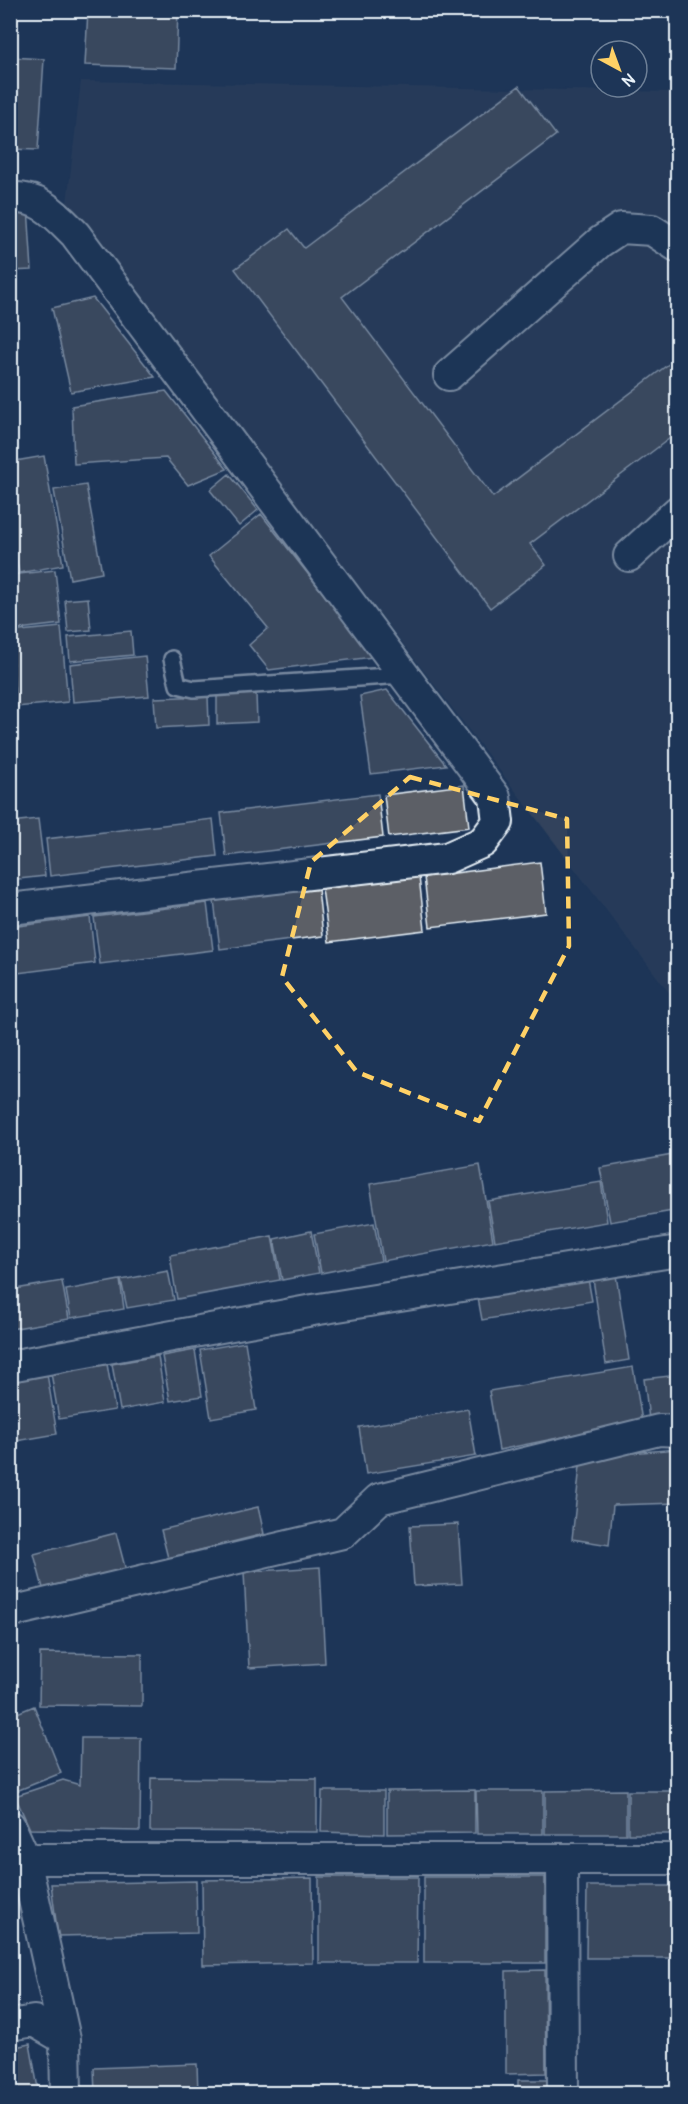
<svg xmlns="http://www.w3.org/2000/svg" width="688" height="2104" font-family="Pangolin,sans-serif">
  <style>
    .built { fill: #30425c }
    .building { fill: #5b5f66; stroke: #e8f1f8; stroke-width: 1.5 }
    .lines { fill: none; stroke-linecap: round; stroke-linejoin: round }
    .service-casing { stroke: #e8f1f8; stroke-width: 20 }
    .minor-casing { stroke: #e8f1f8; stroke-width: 34 }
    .service { stroke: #1d3557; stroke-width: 15 }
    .minor { stroke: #1d3557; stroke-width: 30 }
    .marked { fill: none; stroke: #ffd166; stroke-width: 4.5; stroke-dasharray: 12 8; stroke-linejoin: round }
  </style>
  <rect width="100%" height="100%" fill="#1d3557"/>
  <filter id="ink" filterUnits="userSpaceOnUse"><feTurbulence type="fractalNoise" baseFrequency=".0167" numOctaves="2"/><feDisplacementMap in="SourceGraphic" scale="12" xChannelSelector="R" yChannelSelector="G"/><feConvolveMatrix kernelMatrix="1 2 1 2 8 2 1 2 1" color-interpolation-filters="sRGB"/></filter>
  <g filter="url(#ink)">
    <!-- built -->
    <path class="built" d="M81,81L677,92V1003L67,203Z"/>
    <!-- building -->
    <path class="building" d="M88,10H178L176,68L85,65Z
      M10,57L44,59L38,150L10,149Z
      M519,86L556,135L342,297L493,497L678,357V432L530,544L546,565L490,608L235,269L289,229L304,248Z
      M28,207L32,270L10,271V208Z
      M93,298L155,377L71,392L52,308Z
      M166,391L227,469L188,485L166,458L74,464L72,406Z
      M44,456L63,565L19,573L10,523V462Z
      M229,474L258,510L239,526L210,490Z
      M86,485L102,573L70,579L54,490Z
      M261,514L373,657L269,670L249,645L268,628L209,556Z
      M55,570L61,624L10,630V575Z
      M88,598L91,630L68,632L65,600Z
      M61,627L68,702L16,707L10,632Z
      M131,631L133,655L70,661L68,637Z
      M145,656L149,696L73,702L70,664Z
      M387,690L446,765L371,774L360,696Z
      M256,694L257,722L217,724V695Z
      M208,696L209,725L156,728L154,698Z
      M464,785L469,827L389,837L384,795Z
      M378,794L383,837L226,856L221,813Z
      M38,819L45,876L10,880V822Z
      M213,819L217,856L50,876L46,839Z
      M540,862L546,913L430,927L424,877Z
      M419,877L425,930L329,942L322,888Z
      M318,889L323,936L220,949L214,901Z
      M207,903L213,950L100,964L94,917Z
      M90,917L95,963L10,974V927Z
      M678,1154V1210L610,1222L600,1168Z
      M480,1165L493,1241L383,1261L370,1184Z
      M601,1182L607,1222L495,1241L488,1201Z
      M374,1223L381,1261L321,1273L314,1234Z
      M311,1231L319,1273L282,1280L274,1239Z
      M272,1236L280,1280L177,1299L170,1255Z
      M168,1271L174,1300L127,1308L121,1280Z
      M616,1275L629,1360L606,1364L593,1279Z
      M588,1279L592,1301L482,1320L478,1298Z
      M120,1280L124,1309L71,1318L66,1290Z
      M62,1281L69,1319L10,1329V1290Z
      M245,1342L256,1410L211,1418L200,1350Z
      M195,1350L202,1396L170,1401L162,1356Z
      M158,1356L165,1402L120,1410L112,1364Z
      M107,1364L115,1410L59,1419L51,1373Z
      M633,1367L642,1421L499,1450L489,1391Z
      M47,1374L57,1434L10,1442V1380Z
      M678,1375V1416L649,1419L644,1379Z
      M468,1409L476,1456L366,1474L359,1427Z
      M678,1449V1503L613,1505L609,1545L572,1539L581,1457Z
      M258,1507L264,1534L168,1558L161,1530Z
      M458,1524L462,1584L414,1586L410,1526Z
      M116,1533L126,1571L44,1592L34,1554Z
      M320,1567L325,1663L249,1668L244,1572Z
      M40,1653L142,1654V1706L39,1705Z
      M34,1706L61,1773L14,1792L10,1783V1716Z
      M81,1738H141L140,1831L30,1829L15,1796L63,1780L80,1785Z
      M151,1778L317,1779V1832L150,1831Z
      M475,1790V1833L387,1834V1791Z
      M626,1790V1834H545V1791Z
      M322,1791H384V1834L321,1832Z
      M476,1791H543V1834H477Z
      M628,1791H678V1834H628Z
      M319,1877H418L417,1963H319Z
      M424,1877H545V1963H424Z
      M312,1878L313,1963L203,1965L202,1880Z
      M196,1881L197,1933L58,1936L51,1884Z
      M587,1886H678V1958H586Z
      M545,1970L546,2073L506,2074V1971Z
      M30,2044L39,2094H10V2048Z
      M197,2064L198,2094H95L94,2068Z
      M518,2080H547L546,2094H518Z"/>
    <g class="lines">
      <defs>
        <path id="service" d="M172,659L178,685L194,689L403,675"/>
        <path id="minor" d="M10,198C40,196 56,215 75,234L495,797L498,822L483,842L447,858L10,909
          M449,375L600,242L621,228L652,230L678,247
          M629,556L678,511
          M10,1366L313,1310L678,1251
          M10,1612L343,1533L379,1499L659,1430L678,1431
          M10,1826L25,1859L65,2039L66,2094
          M25,1859H678
          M562,1859L563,2094
          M10,2025L34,2021L65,2039"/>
      </defs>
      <!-- service casing -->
      <use href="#service" class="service-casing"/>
      <!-- minor casing -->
      <use href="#minor" class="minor-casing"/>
      <!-- service -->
      <use href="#service" class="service"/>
      <!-- minor -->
      <use href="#minor" class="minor"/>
    </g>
  </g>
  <!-- marked area -->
  <path d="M0 0H688V2104H0ZM410,777L567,819L569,946L479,1121L357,1072L282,977L311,862Z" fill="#1d3557" fill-opacity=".55" fill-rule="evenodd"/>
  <path class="marked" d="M410,777L567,819L569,946L479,1121L357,1072L282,977L311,862Z"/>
  <!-- margin -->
  <rect width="688" height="2104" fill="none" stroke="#1d3557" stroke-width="36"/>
  <rect x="18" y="18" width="652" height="2068" fill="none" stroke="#e8f1f8" stroke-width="2" filter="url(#ink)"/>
  <!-- north arrow -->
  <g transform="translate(619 69) rotate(139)"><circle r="28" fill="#1d3557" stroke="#6e8097" stroke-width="1.5"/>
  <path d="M0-4.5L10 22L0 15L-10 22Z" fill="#ffd166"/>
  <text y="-9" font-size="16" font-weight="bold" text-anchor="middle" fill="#e8f1f8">N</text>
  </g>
</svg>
